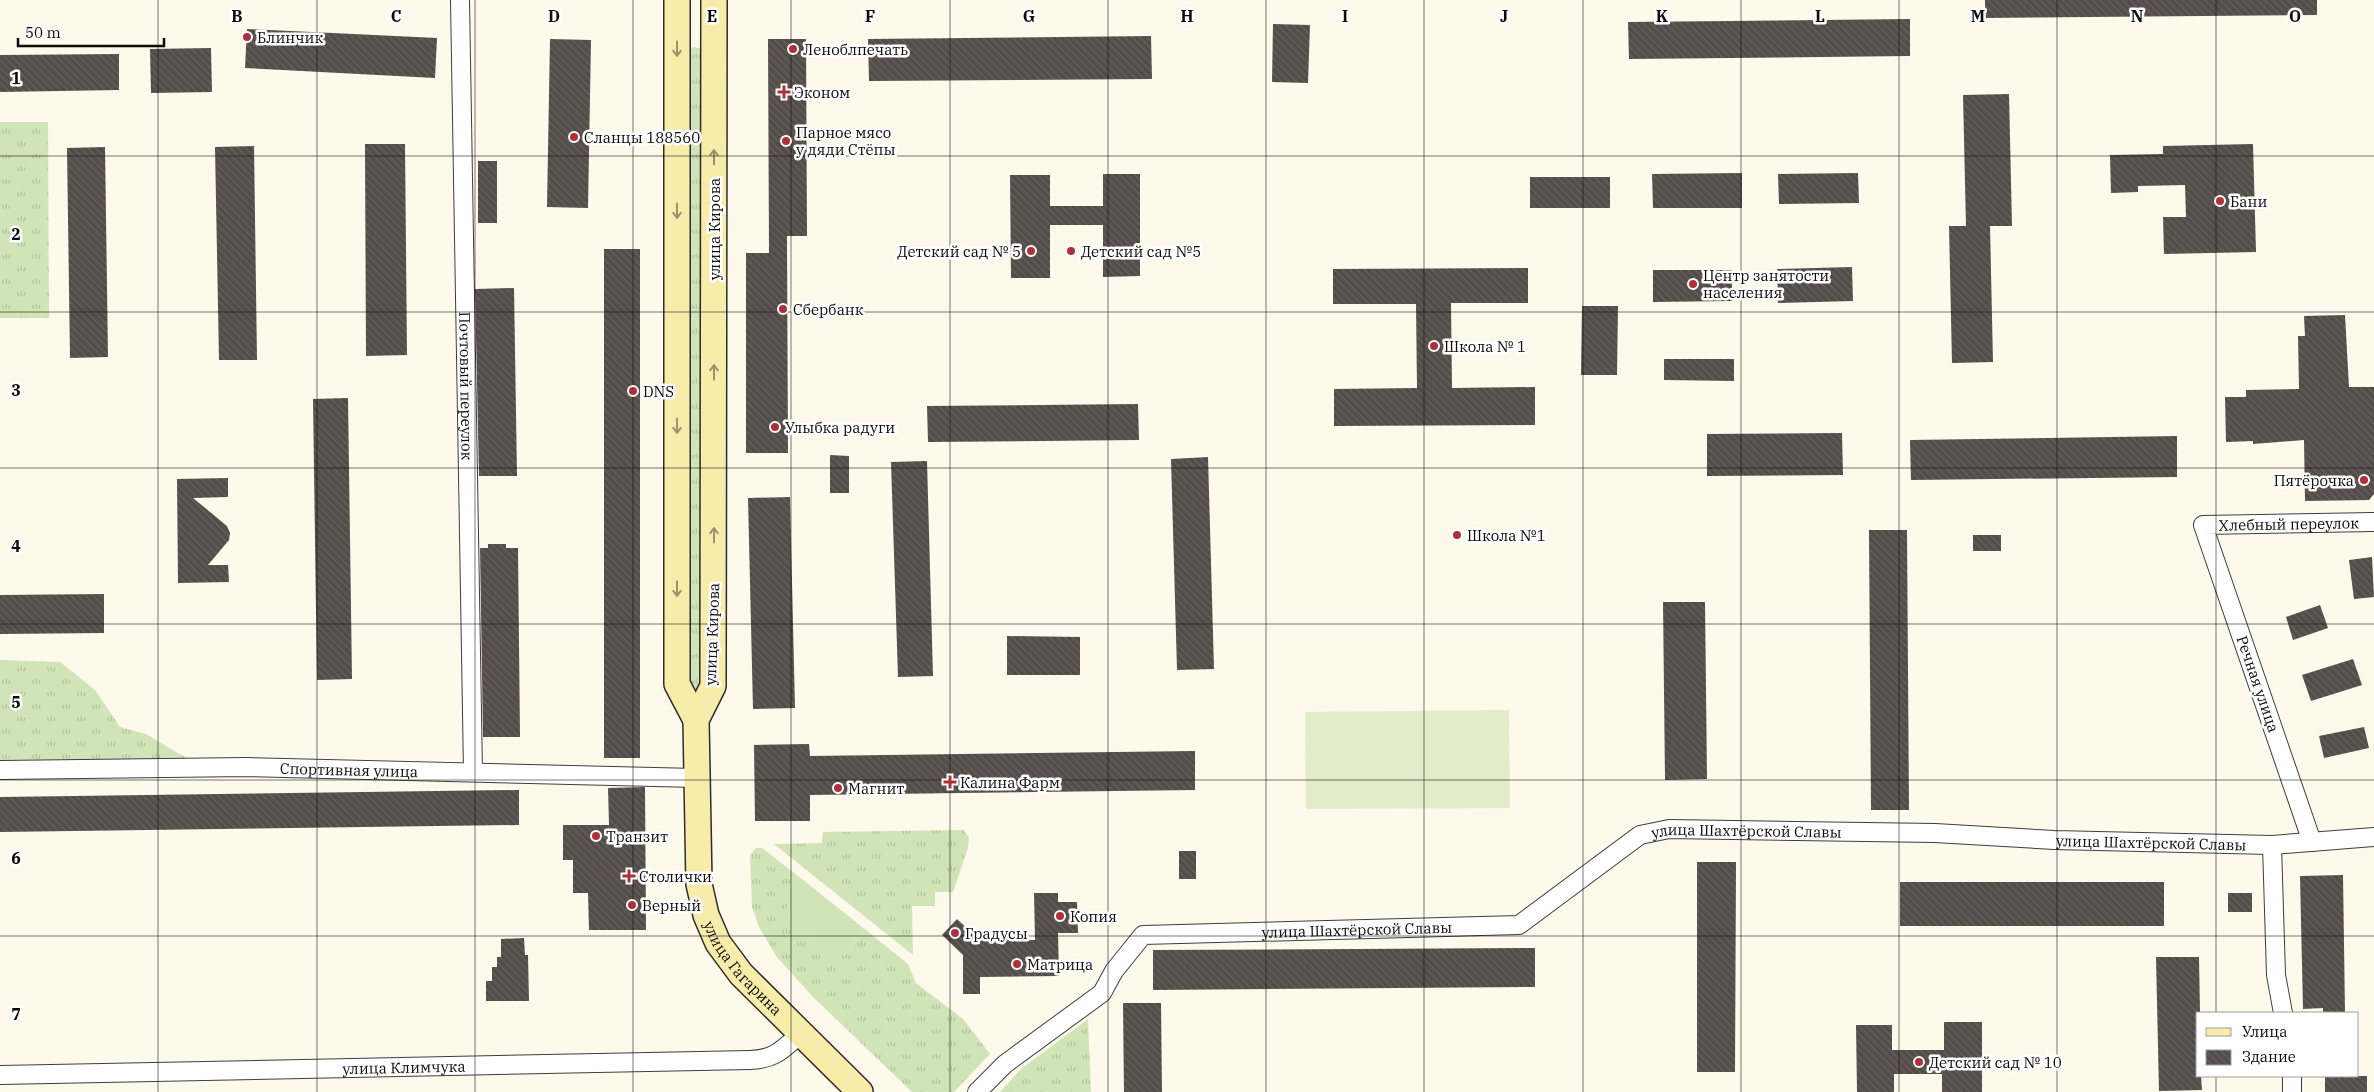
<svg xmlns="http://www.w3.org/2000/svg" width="2374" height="1092" font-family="'IBM Plex Serif',serif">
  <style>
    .grass { fill: url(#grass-tufts) }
    .park { fill: #d1e4b8 }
    .pitch { fill: #e2ecc9 }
    .building { fill: url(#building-back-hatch) }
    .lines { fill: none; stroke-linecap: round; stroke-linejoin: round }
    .street-casing { stroke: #3e3e3e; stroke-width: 20 }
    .secondary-casing { stroke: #2d2d2d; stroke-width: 28 }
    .street { stroke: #fff; stroke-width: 18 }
    .secondary { stroke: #f8ecab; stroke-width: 25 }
    .oneway { stroke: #99926b }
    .grid { fill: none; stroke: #0b0b0b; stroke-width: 1; stroke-opacity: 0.55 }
    .poi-dot { fill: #af303c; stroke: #fff; stroke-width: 2 }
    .labels { text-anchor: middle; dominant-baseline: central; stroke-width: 5; stroke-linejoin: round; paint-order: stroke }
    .poi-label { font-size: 15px; fill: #0b0b0b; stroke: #fff; text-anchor: start }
    .street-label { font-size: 15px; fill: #0b0b0b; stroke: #fff }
    .grid-label { font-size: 16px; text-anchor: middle; font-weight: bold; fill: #0b0b0b; stroke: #fff; stroke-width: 5; stroke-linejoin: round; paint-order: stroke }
  </style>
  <defs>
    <pattern id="grass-tufts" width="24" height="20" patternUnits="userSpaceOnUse" patternTransform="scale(1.25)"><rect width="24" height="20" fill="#d1e4b8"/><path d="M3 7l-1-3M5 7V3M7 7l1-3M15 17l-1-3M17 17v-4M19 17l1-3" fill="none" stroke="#b2c29d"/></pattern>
    <pattern id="building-back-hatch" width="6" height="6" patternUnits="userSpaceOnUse" patternTransform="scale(1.25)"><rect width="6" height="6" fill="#534c49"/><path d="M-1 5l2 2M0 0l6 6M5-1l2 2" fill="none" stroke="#67615f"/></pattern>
  </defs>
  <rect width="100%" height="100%" fill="#fdf9eb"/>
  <!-- grass -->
  <path class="grass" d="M695,47L701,49L702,54L703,688L700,694H689L688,49Z
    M0,122H48L49,318H0Z
    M0,660L60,662L95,690L120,727L146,734L188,759L0,761Z
    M963,830L969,837L968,848L953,892H935V906H912L913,955L774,844L822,843L823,832Z
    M756,848H762L798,876L788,888C788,895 787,905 788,912C793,931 828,948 845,955L866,930L908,964L916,983L963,1019L990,1054L954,1092H912L813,997L776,956L758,925L752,906L750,855Z
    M1088,1019L1091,1092H1000L1021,1069Z"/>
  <!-- park -->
  <path class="park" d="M798,876L866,930L845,955C828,949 793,931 788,912C787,905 788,895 788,888Z"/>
  <!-- pitch -->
  <path class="pitch" d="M1509,710L1510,808L1306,809L1305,712Z"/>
  <!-- building -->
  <path class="building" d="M1985,0H2317V15L1985,18Z
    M1910,19V56L1629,59L1628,22Z
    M1273,24L1310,25L1308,83L1272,82Z
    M247,29L437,38L435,78L245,68Z
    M1151,36L1152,79L869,81L868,39Z
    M550,39L591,40L588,208L547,207Z
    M768,39H806L807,236H787L788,453H746V253H769Z
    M211,48L212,92L151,93L150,49Z
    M119,54V90L0,92V55Z
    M2009,94L2012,226H1990L1993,362L1952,363L1949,226H1966L1963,95Z
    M365,144H405L407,355L366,356Z
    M2253,144L2256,252L2164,254L2163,217H2186L2185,185L2138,186V192L2111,193L2110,155L2163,154V146Z
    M254,146L257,360H219L215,147Z
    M105,147L108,357L70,358L67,148Z
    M478,161H497V223H478Z
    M1742,173V208H1653L1652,174Z
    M1858,173L1859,203L1779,204L1778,174Z
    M1103,174H1140V276L1103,277V225H1050V278H1011L1010,175H1050V206H1103Z
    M1530,177H1610V208H1530Z
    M604,249H640V758H604Z
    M1852,267L1853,301L1778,303L1777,269Z
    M1528,268V303H1451L1452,388L1535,387V425L1334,426V389L1417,388L1416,304H1333V269Z
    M1653,270H1732V301L1653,302Z
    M514,288L517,476H479L475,289Z
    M1582,306H1618L1617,375H1581Z
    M2345,315L2349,387H2374V494L2369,500L2305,501L2304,440L2253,444V441L2226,442L2225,397H2246V390L2299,389L2298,336H2305L2304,316Z
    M1664,359H1734V381L1664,380Z
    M348,398L352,679L317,680L313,399Z
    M1138,404L1139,440L928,442L927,406Z
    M1842,433L1843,475L1707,476V434Z
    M2177,436V477L1911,480L1910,440Z
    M830,455L849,456V493H830Z
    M1208,457L1214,669L1177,670L1171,459Z
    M927,461L933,676L898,677L891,462Z
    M228,478V497L193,498L227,526L230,533L229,540L208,565H228L229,582L178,583L177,479Z
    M790,497L795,708L753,709L748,498Z
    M1869,530H1907L1909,810H1871Z
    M1973,535H2001V551H1973Z
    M488,544H506V548H518L520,737H483L480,548H488Z
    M2372,557L2374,597L2354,599L2349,560Z
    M104,594V633L0,634V595Z
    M1663,602H1705L1707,779L1665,780Z
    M2320,605L2328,628L2293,640L2286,617Z
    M1007,636L1080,637V675H1007Z
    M2353,659L2362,685L2311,701L2302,675Z
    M2364,727L2369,748L2324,758L2319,736Z
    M809,744L810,756L1195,751V790L810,795V821H755L754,745Z
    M645,787L646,930H589L588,893H573V860H563V825H609L608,788Z
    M519,790V825L0,832V797Z
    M1179,851H1196V879H1179Z
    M1697,862H1736L1735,1072H1697Z
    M2343,875L2345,1013H2323V1008L2303,1009L2300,876Z
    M1900,882H2164V926H1900Z
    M1034,893H1058V902H1077L1078,933H1058L1059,976L980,977V994H963V955L942,935L957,919L980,940H1035Z
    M2228,893H2252V912H2228Z
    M524,938L525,955H528L529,1001H486V981H492V967H497V957H501V939Z
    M1535,948V987L1153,990V950Z
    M2156,957H2199L2200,1013H2198V1076H2201L2202,1090L2159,1091Z
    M1123,1003H1161L1162,1092H1124Z
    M1944,1022H1982V1092H1942V1074H1894V1092H1857L1856,1025H1892V1050H1944Z
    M2325,1076H2367V1092H2325Z"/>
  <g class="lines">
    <defs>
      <g id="street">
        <path id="s1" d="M460,0L473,772"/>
        <path id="s2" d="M0,770L247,767L696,778"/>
        <path id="s3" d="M2312,842L2203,525L2374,522"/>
        <path d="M2272,845L2276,975L2283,1013"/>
        <path id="s4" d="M0,1075L750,1060C775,1059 782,1050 800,1034"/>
        <path d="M2292,1076V1092"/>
        <path id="s5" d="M977,1092L1005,1064L1102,993L1114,971L1143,935L1519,925L1640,835L1669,829L1935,833L2054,840L2272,845L2374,837"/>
      </g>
      <g id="secondary">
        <path d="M677,0V684L696,720"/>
        <path id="s6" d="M714,0L713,686L696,720L699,884L706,915L718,943L741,974L860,1092"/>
      </g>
    </defs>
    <!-- street casing -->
    <use href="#street" class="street-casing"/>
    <!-- secondary casing -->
    <use href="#secondary" class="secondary-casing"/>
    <!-- street -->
    <use href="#street" class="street"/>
    <!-- secondary -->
    <use href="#secondary" class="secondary"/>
  </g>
  <!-- one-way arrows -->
  <defs><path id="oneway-shaft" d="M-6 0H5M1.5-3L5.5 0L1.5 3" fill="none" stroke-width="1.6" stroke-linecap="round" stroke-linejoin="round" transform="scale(1.25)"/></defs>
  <g class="oneway">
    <use href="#oneway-shaft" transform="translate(677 49) rotate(90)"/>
    <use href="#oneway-shaft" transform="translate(714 157) rotate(-90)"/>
    <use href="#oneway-shaft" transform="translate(677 211) rotate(90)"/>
    <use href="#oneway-shaft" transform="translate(714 372) rotate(-90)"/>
    <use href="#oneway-shaft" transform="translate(677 426) rotate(90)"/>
    <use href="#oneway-shaft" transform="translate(714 535) rotate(-90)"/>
    <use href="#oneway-shaft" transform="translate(677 589) rotate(90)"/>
  </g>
  <!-- grid -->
  <path class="grid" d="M158,0V1092M317,0V1092M475,0V1092M633,0V1092M791,0V1092M950,0V1092M1108,0V1092M1266,0V1092M1424,0V1092M1583,0V1092M1741,0V1092M1899,0V1092M2057,0V1092M2216,0V1013M0,156H2374M0,312H2374M0,468H2374M0,624H2374M0,780H2374M0,936H2374M2216,1076V1092"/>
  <!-- markers -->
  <g class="poi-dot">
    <circle cx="247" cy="37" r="5"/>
    <circle cx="793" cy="49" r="5"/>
    <path d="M781.5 84.5h5v5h5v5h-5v5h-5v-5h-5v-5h5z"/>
    <circle cx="574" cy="137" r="5"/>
    <circle cx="786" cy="141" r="5"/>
    <circle cx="2220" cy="201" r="5"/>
    <circle cx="1031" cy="251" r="5"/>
    <circle cx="1071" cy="251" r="5"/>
    <circle cx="1693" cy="284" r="5"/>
    <circle cx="783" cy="309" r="5"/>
    <circle cx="1434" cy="346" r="5"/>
    <circle cx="633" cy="391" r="5"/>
    <circle cx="775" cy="427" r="5"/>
    <circle cx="2364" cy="480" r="5"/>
    <circle cx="1457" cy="535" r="5"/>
    <path d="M947.5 774.5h5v5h5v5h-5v5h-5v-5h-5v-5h5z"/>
    <circle cx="838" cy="788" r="5"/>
    <circle cx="596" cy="836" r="5"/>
    <path d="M626.5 868.5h5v5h5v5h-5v5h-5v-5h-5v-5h5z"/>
    <circle cx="632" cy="905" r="5"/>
    <circle cx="1060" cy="916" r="5"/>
    <circle cx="955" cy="933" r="5"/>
    <circle cx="1017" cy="964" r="5"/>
    <circle cx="1919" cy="1062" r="5"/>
  </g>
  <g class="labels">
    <!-- poi labels -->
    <g class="poi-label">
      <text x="257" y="37">Блинчик</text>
      <text x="803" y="49">Леноблпечать</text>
      <text x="794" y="92">Эконом</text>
      <text x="796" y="132">Парное мясо<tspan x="796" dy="17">у дяди Стёпы</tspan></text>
      <text x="584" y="137">Сланцы 188560</text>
      <text x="2230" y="201">Бани</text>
      <text x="1021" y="251" text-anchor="end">Детский сад № 5</text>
      <text x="1081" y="251">Детский сад №5</text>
      <text x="1703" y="275">Центр занятости<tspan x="1703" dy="17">населения</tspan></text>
      <text x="793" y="309">Сбербанк</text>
      <text x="1444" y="346">Школа № 1</text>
      <text x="643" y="391">DNS</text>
      <text x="785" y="427">Улыбка радуги</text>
      <text x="2354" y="480" text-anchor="end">Пятёрочка</text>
      <text x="1467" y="535">Школа №1</text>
      <text x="960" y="782">Калина Фарм</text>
      <text x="848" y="788">Магнит</text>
      <text x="606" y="836">Транзит</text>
      <text x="639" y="876">Столички</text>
      <text x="642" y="905">Верный</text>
      <text x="1070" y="916">Копия</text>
      <text x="965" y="933">Градусы</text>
      <text x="1027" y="964">Матрица</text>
      <text x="1929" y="1062">Детский сад № 10</text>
    </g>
    <!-- street labels -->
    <g class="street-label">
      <text transform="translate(714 229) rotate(-90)">улица Кирова</text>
      <text stroke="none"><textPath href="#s1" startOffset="386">Почтовый переулок</textPath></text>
      <text stroke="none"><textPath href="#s3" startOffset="421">Хлебный переулок</textPath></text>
      <text transform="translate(712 634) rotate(-88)">улица Кирова</text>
      <text transform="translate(2258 684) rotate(71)">Речная улица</text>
      <text stroke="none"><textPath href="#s2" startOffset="349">Спортивная улица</textPath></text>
      <text stroke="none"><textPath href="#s5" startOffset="865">улица Шахтёрской Славы</textPath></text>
      <text stroke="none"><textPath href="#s5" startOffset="1270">улица Шахтёрской Славы</textPath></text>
      <text stroke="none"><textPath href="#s5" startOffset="445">улица Шахтёрской Славы</textPath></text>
      <text stroke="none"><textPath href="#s6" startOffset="985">улица Гагарина</textPath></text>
      <text stroke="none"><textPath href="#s4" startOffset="404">улица Климчука</textPath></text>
    </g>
  </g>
  <g class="grid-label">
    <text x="237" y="22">B</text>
    <text x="396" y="22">C</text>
    <text x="554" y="22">D</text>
    <text x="712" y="22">E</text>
    <text x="870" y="22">F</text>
    <text x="1029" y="22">G</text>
    <text x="1187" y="22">H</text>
    <text x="1345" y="22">I</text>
    <text x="1504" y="22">J</text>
    <text x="1662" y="22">K</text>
    <text x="1820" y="22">L</text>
    <text x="1978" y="22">M</text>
    <text x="2137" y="22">N</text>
    <text x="2295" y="22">O</text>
    <text x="16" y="84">1</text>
    <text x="16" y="240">2</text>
    <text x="16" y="396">3</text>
    <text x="16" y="552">4</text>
    <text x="16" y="708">5</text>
    <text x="16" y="864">6</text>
    <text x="16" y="1020">7</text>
  </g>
  <!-- legend -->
  <rect x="2196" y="1012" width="162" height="65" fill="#ffffff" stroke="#9d9d9d"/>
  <rect x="2206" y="1028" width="25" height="8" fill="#f8ecab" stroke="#9d9d9d"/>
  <text x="2242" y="1037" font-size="15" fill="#0b0b0b">Улица</text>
  <rect x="2206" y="1050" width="25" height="15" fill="url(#building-back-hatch)" stroke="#9d9d9d"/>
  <text x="2242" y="1062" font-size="15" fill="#0b0b0b">Здание</text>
  <!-- scale -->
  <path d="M18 38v8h146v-8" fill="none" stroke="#0b0b0b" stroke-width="2.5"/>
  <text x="25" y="38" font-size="15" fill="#0b0b0b" stroke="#ffffff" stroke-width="4" paint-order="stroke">50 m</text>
</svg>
